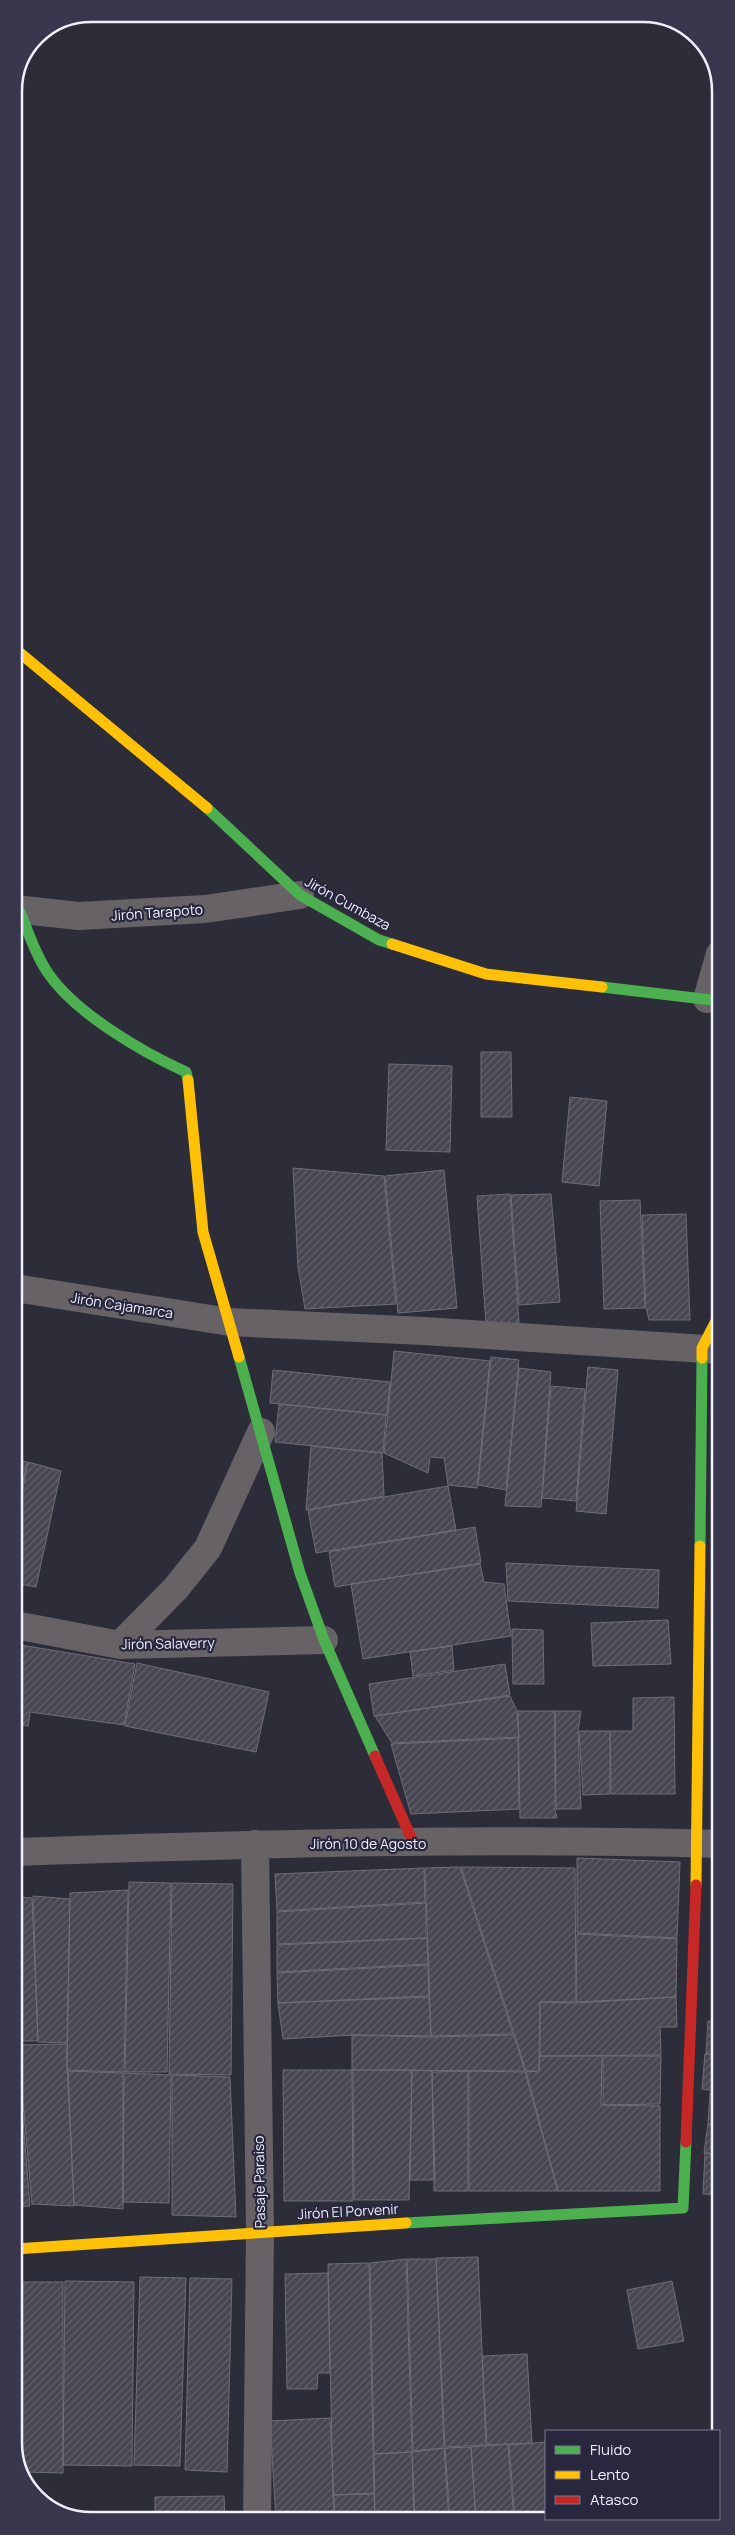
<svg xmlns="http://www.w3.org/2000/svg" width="735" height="2535" font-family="Manrope,sans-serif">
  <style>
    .building { fill: url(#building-hatch); stroke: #6e6d78 }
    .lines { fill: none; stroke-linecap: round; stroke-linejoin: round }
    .street { stroke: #666265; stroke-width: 28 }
    .fast { stroke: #4caf50; stroke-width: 11 }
    .slow { stroke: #ffc107; stroke-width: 11 }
    .jam { stroke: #c62828; stroke-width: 11 }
    .labels { text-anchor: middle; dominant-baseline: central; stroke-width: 4.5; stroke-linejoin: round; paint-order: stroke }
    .street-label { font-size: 14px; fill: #f0f0fd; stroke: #28273e }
    .rim { fill: none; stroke: #f0f0fd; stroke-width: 2.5 }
  </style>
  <defs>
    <pattern id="building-hatch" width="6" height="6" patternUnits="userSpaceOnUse" patternTransform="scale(1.25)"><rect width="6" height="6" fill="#474651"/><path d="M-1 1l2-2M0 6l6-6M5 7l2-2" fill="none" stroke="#62616b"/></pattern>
  </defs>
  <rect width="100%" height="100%" fill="#2d2c39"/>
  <!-- building -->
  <path class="building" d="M481,1052H511L512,1117H481Z
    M389,1064L452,1066L450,1152L386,1150Z
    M570,1097L607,1101L599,1186L562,1182Z
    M293,1168L384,1176L396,1304L305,1309L298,1267Z
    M444,1170L457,1308L398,1313L385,1176Z
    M510,1194L519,1323L486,1325L477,1196Z
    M551,1194L560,1302L519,1305L511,1195Z
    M640,1200L645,1308L604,1309L600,1201Z
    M686,1214L690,1320H649L646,1308L642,1215Z
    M394,1351L490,1361L477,1488L448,1485L444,1458L430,1457L428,1473L384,1453Z
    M491,1357L519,1360L506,1490L478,1485Z
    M588,1367L618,1370L606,1514L576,1511Z
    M519,1368L551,1372L541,1507L505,1506Z
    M273,1370L390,1382L387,1415L270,1403Z
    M716,1381H721V1415H713Z
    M551,1386L585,1389L576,1501L542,1498Z
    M279,1404L386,1415L383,1453L275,1442Z
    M311,1446L382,1453L384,1496L306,1510Z
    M719,1451H721V1486H718Z
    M15,1459L27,1462L15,1520Z
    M28,1462L61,1471L36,1587L15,1583V1527Z
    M448,1486L456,1530L316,1553L308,1510Z
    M475,1527L481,1563L335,1587L329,1552Z
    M506,1563L659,1570L658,1608L508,1601Z
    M480,1564L484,1582L504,1584L511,1636L363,1659L351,1584Z
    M668,1620L671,1664L593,1666L591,1623Z
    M512,1629L543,1630L544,1684H513Z
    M15,1644L135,1664L124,1725L30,1712L28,1726L15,1724Z
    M452,1646L454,1670L413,1676L410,1652Z
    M137,1663L269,1692L256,1752L125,1726Z
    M505,1664L510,1695L374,1716L369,1684Z
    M721,1695V1732H717Z
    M510,1696L517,1711L519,1737L392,1743L375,1716Z
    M674,1697L675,1794H611L610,1731H633V1698Z
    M518,1711H555V1809L557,1818H520Z
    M555,1711H581L578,1731L581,1809H556Z
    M579,1731H610V1794L583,1795Z
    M518,1738L519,1809L411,1814L391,1744Z
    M577,1858L680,1862L677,1938L577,1933Z
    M460,1867L513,2034L431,2036L425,1868Z
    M461,1867L575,1868L576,2002H540L539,2071H526Z
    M424,1868L425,1902L277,1911L275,1874Z
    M129,1882L171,1883L167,2072H125Z
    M172,1883L233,1884L231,2075L169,2074Z
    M128,1890L124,2072L67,2070L70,1893Z
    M33,1896L70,1899L67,2043L38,2042Z
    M15,1897L32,1898L38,2041H15Z
    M426,1903V1938L277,1944V1912Z
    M577,1934L677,1939L676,1997L576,2002Z
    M427,1938L428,1964L277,1972V1945Z
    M428,1965L429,1996L278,2003L277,1973Z
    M429,1997L431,2036L353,2035L283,2039L278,2003Z
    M676,1997L677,2027H660L661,2055L540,2056V2002L576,2003Z
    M708,2021L721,2022V2055L706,2054Z
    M352,2035L432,2037L514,2035L525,2071L352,2070Z
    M66,2044L74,2206L32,2204L18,2045Z
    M15,2046H17L30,2206L15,2207Z
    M705,2054L721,2056V2092L702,2089Z
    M540,2056H602L601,2105L660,2106V2191H558L526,2071L539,2072Z
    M603,2056H661L660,2104L603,2105Z
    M283,2070H352L353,2201H284Z
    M353,2070H412L409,2200H354Z
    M412,2070L432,2071L435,2180H410Z
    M68,2071L123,2073V2209L74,2205Z
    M468,2071V2191H434L432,2072Z
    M469,2071L525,2072L558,2191H469Z
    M124,2073L171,2075L169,2203L123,2202Z
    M172,2075L230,2077L236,2217L172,2215Z
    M710,2092L721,2093V2125L708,2124Z
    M708,2124L721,2125V2154L704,2153Z
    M705,2153L721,2154V2195L703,2194Z
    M478,2257L486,2445L445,2447L436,2258Z
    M406,2259L412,2452L374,2454L370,2263Z
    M407,2259H436L444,2448L413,2451Z
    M369,2263L374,2493L333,2495L328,2264Z
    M328,2273L330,2373H318L317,2389H287L285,2274Z
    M140,2277L186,2278L180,2466L134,2465Z
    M190,2278L232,2279L227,2472L185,2470Z
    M65,2281L134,2282L132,2466L63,2465Z
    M672,2281L684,2341L638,2349L627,2290Z
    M15,2282H63V2473L23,2472L15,2459Z
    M527,2354L532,2443L487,2445L482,2356Z
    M330,2418L335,2520L276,2521L270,2421Z
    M546,2442V2519L556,2520H515L509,2445Z
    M508,2444L514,2520H476L471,2447Z
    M471,2447L476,2520H450L445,2448Z
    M444,2448L449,2520H415L412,2452Z
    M412,2452L414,2520H375L374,2454Z
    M374,2494L375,2520H335L333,2495Z
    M224,2496L225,2521H155V2497Z
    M147,2517V2521H86L78,2518Z
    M557,2519H602V2520H557Z
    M603,2519H641V2520H603Z"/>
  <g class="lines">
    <!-- street -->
    <path class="street" d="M14,909L79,916L205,909L300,895
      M707,999L720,954
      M15,1288L230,1322L424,1331L721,1350
      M15,1625L120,1645L324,1640
      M120,1645L176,1588L208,1548L261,1432
      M255,1844L260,2231L257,2521
      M15,1852C250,1844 486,1837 721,1844"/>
    <!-- fast -->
    <path class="fast" d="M207,808L300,895L379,940L392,944
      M19,910C28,930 35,955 48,973C75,1013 142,1052 186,1072L188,1080
      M602,987L720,1001
      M239,1357L300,1573L324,1640L375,1756
      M700,1546L702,1358
      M406,2223L683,2208L686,2142"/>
    <!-- slow -->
    <path class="slow" d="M14,648L207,808
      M392,944L486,974L602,987
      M188,1080L203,1232L239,1357
      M702,1358V1348L717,1319L720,1285
      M696,1885L700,1546
      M15,2249L406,2223"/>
    <!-- jam -->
    <path class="jam" d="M375,1756L413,1842
      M686,2142L696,1885"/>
  </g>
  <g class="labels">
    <!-- street labels -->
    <g class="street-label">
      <text transform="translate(348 903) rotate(29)">Jirón Cumbaza</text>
      <text transform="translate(157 912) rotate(-4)">Jirón Tarapoto</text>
      <text transform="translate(122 1305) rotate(9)">Jirón Cajamarca</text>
      <text transform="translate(168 1643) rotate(-1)">Jirón Salaverry</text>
      <text x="368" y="1843">Jirón 10 de Agosto</text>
      <text transform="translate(259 2182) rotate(-91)">Pasaje Paraiso</text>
      <text transform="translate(348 2211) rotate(-3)">Jirón El Porvenir</text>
    </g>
  </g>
  <!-- crop -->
  <path d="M0 0H735V2535H0ZM91 22H643A69 69 0 0 1 712 91V2443A69 69 0 0 1 643 2512H91A69 69 0 0 1 22 2443V91A69 69 0 0 1 91 22Z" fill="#38374d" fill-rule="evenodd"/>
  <path class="rim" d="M91 22H643A69 69 0 0 1 712 91V2443A69 69 0 0 1 643 2512H91A69 69 0 0 1 22 2443V91A69 69 0 0 1 91 22Z"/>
  <!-- legend -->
  <rect x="545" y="2430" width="175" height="90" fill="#28273e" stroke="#78778a"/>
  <rect x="555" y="2446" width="25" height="8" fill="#4caf50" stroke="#78778a"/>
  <text x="590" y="2455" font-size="15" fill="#f0f0fd">Fluido</text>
  <rect x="555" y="2471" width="25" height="8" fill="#ffc107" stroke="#78778a"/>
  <text x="590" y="2480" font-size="15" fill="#f0f0fd">Lento</text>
  <rect x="555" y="2496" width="25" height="8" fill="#c62828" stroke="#78778a"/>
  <text x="590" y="2505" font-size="15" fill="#f0f0fd">Atasco</text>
</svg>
